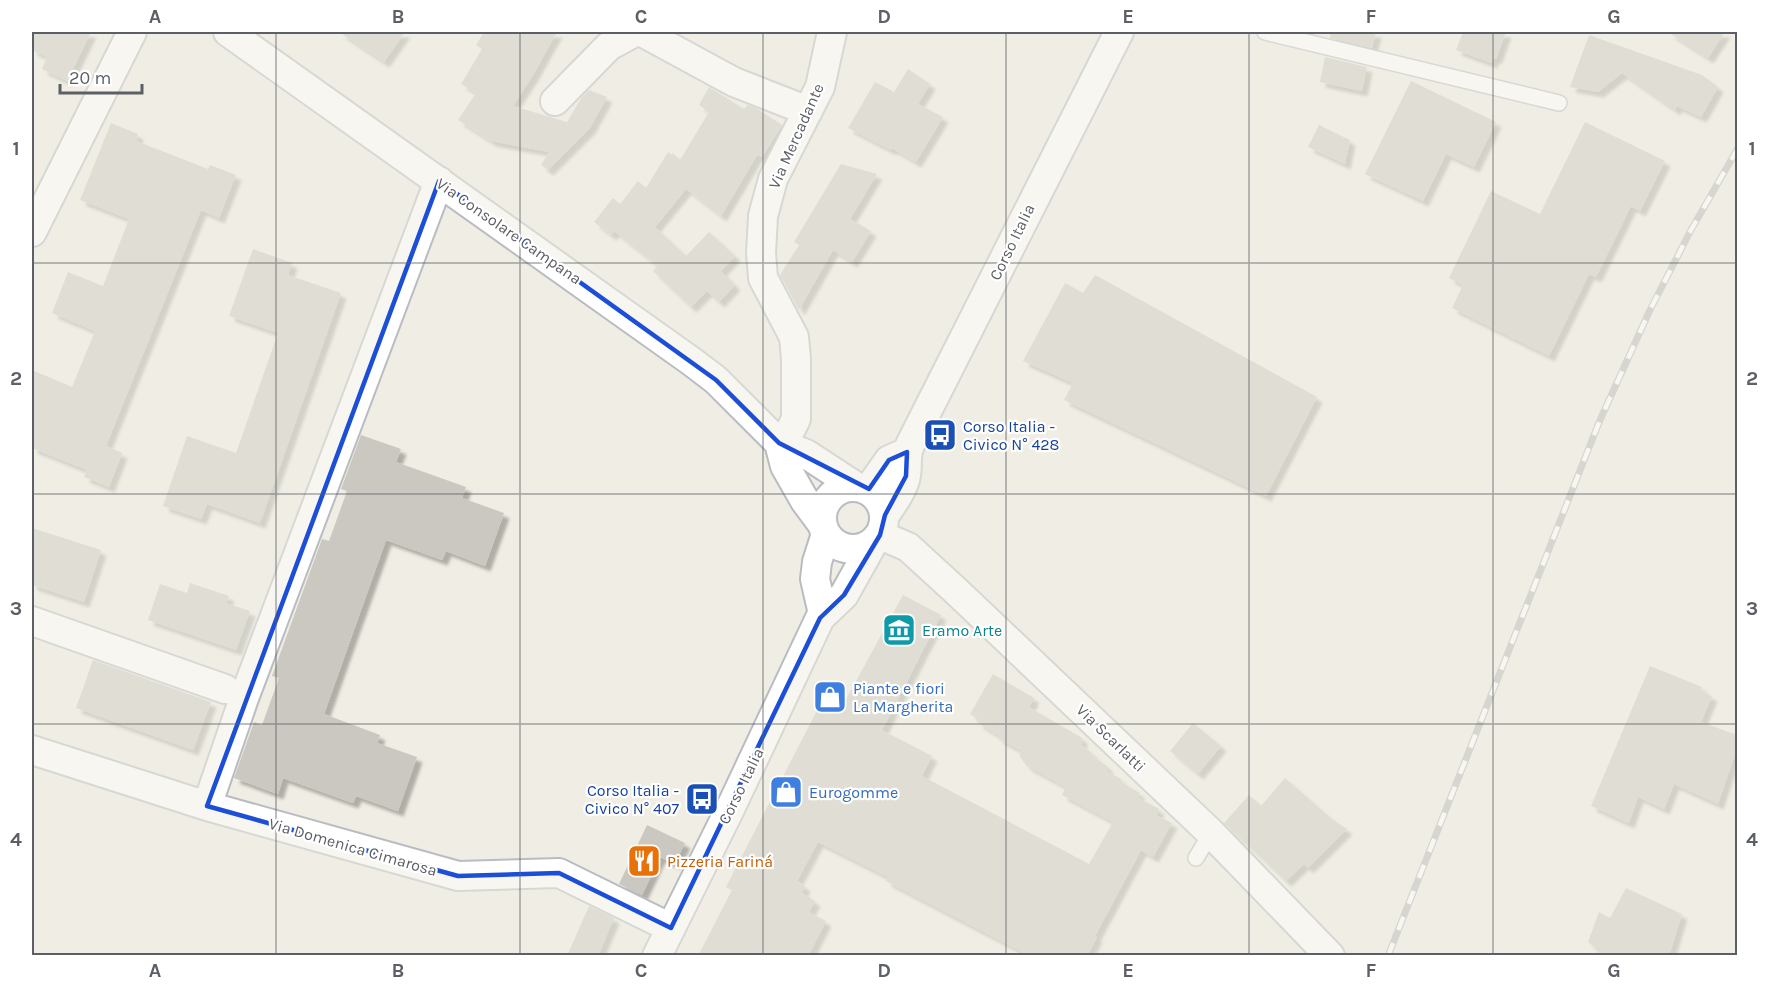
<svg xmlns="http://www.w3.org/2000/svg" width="1769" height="987" font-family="Karla,sans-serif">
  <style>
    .building { fill: #cbc8c1; filter: url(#shadow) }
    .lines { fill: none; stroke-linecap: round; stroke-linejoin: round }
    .lane-casing { stroke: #b9bcc1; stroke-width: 18 }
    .street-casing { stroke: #b9bcc1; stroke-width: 32 }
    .lane { stroke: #fff; stroke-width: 15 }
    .street { stroke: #fff; stroke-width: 28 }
    .rail-casing { stroke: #b6b7b7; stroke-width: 7 }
    .rail { stroke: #fff; stroke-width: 4.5; stroke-dasharray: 14; stroke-linecap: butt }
    .marked { fill: none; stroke: #1d4ed8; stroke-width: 4.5; stroke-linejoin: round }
    .grid { fill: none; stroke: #5c6066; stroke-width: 1.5; stroke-opacity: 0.55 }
    .labels { text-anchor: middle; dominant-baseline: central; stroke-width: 4.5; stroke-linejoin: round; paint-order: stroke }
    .street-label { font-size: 16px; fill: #5c6066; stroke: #fff }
    .transit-label { font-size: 16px; fill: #164399; stroke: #fff; text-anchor: start }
    .culture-label { font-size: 16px; fill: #0d838f; stroke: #fff; text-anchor: start }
    .shop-label { font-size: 16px; fill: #366cbe; stroke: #fff; text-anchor: start }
    .food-label { font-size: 16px; fill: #c56008; stroke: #fff; text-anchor: start }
    .neatline { fill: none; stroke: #5c6066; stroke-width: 2 }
    .grid-label { font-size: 20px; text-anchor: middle; font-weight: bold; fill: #5c6066 }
  </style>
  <defs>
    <filter id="shadow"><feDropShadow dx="5.5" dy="5.5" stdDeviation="1.5" flood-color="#0004"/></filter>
  </defs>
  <rect width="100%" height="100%" fill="#f0eee4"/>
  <!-- building -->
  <path class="building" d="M32,32H91L67,81L42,69L47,57L32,50Z
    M339,32H405L384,62Z
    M484,32H557L533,75L513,106L567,122L582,97L589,90L607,97L590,128L548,170L541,165L549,152L491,141L458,120L476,93L461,84L482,49L476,45Z
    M1331,32H1376L1372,48L1330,38Z
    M1463,32H1506L1496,59L1493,58L1492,63L1456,50Z
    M1668,32H1725L1708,58Z
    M1589,35L1702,75L1718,87L1701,117L1677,106L1675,110L1622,73L1598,92L1570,87Z
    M1325,57L1367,67L1362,91L1320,82Z
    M908,69L930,84L918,104L943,117L916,162L892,148L891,150L848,128L875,82L894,92Z
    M1411,81L1496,122L1474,167L1446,154L1423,201L1365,174Z
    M709,87L744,109L747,105L756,108L782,125L762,157L757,155L721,216L686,189L655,227L686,256L709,232L735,256L721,271L735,285L719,302L707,291L691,307L653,271L658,266L614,231L611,235L594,222L613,198L620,204L638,181L646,188L668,152L672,155L673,153L680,160L709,112L699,105Z
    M1585,122L1665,161L1640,211L1631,206L1596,277L1589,274L1549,356L1452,308L1463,285L1449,278L1491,191L1540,214Z
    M111,123L138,134L136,141L208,169L210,165L236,175L219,218L201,210L106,446L122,453L109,487L84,477L87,470L32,448V370L72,387L95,331L52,313L68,272L103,286L129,219L80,200Z
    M1319,125L1350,140L1345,164L1308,147Z
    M841,164L877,174L850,219L871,231L852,262L833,250L799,310L780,275L799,245L794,242Z
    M253,249L292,263L288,275L341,293L260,523L207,504L201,519L163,506L187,436L236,453L278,333L229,316Z
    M1095,275L1317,397L1266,496L1064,400L1073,383L1023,361L1065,283L1083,293Z
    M361,435L401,449L396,462L466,487L462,498L504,513L485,566L446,551L442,560L386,540L324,714L380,735L377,743L417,757L398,811L356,796L353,803L283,778L278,794L234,778L254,722L262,725L279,678L272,676L322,539L329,541L347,491L341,489Z
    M32,528L101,550L84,602L32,585Z
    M190,583L229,596L226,603L250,611L236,650L148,620L160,584L187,593Z
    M903,595L941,615L882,730L932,756L922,776L1089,864L1113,822L1062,795L1066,787L1027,766L1020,757V750L999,739L997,735L978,723L979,720L970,714L993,674L1034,698L1029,707L1082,738L1081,745L1092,753L1094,757L1107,766V771L1121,779V782L1140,793L1137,797L1159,809L1156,815L1172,823L1153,857L1141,850L1095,936L1097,937L1087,956H1030L886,881L888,877L818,842L797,881L805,886L802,893L815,901L809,912L826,921L808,956H698L732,890L726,887L826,693L844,703Z
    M93,660L211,702L193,750L76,708Z
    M1650,666L1702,687L1699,690L1712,696L1701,722L1737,735V748L1718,804L1674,784L1664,809L1638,797L1629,823L1591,806Z
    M1193,723L1221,746L1198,774L1170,751Z
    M1285,778L1333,820L1347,829L1308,868L1304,864L1286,881L1224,823L1249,795L1261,806Z
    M647,825L685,843L674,864L660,857L642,895L619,884Z
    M1626,888L1682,914L1669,956H1605L1588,942L1599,912L1610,918Z
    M589,906L614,918L598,956H567Z"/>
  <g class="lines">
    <defs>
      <path id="lane" d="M1265,32L1559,103
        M1196,858L1211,833"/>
      <path id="street" d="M228,32L691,361L716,380L779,443L806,454L855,486
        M642,32L734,82L808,111
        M555,101L609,46L635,32
        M32,232L132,32
        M779,443L791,429L796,419V359L794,337L763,278L761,253L763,216L773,179L820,87L832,32
        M779,443L785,466L805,501L822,524
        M822 518a31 31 0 1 1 62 0a31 31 0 1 1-62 0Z
        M868,490L889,460L907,452
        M885,515C893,503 904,489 906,475C908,464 905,455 910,445L1119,32
        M880,535L908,547L955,590L1211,833L1330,956
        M823,614L815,579L817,562L826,534
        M32,621L225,689
        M32,750L207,806L458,876L559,873L671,928
        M207,806L244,698L439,181
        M657,956L730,809L820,618L844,595L873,543"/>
    </defs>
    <!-- lane casing -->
    <use href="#lane" class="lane-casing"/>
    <!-- street casing -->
    <use href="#street" class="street-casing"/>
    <!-- lane -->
    <use href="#lane" class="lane"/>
    <!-- street -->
    <use href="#street" class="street"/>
    <defs>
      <path id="rail" d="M1388,956L1600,420L1650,310L1691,230L1738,148"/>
    </defs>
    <!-- rail casing -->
    <use href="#rail" class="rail-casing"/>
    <!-- rail -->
    <use href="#rail" class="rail"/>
  </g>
  <!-- marked area -->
  <path d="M0 0H1769V987H0ZM439,181L716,380L779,443L869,489L889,460L907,452L906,476L885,515L880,535L844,595L820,618L671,928L559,873L458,876L207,806Z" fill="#f0eee4" fill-opacity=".55" fill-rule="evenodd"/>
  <path class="marked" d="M439,181L716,380L779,443L869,489L889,460L907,452L906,476L885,515L880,535L844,595L820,618L671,928L559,873L458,876L207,806Z"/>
  <!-- grid -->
  <path class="grid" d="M276,32V956M520,32V956M763,32V956M1006,32V956M1249,32V956M1493,32V956M32,263H1738M32,494H1738M32,724H1738"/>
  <!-- icons -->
  <defs>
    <symbol id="bus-square" viewBox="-11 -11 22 22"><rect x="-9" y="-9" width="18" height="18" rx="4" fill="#1a4fb4" stroke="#fff"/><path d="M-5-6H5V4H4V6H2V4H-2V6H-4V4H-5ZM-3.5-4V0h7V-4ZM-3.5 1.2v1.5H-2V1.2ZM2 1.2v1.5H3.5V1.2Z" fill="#fff"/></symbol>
    <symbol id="museum-square" viewBox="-11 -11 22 22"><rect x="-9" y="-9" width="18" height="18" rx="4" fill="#0f9aa8" stroke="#fff"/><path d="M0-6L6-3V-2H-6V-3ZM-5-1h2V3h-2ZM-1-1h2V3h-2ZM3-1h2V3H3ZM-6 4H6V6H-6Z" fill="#fff"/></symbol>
    <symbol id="shop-square" viewBox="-11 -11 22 22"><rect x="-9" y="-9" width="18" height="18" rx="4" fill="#3f7fe0" stroke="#fff"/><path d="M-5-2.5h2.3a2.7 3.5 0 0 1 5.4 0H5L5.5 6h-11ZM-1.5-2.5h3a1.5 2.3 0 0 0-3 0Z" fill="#fff"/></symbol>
    <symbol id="restaurant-square" viewBox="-11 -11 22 22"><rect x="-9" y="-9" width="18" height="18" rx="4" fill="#e8710a" stroke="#fff"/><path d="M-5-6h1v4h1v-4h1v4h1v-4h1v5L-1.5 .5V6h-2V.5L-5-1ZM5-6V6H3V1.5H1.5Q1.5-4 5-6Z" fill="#fff"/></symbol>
  </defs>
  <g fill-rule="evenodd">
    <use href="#bus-square" x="921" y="416" width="38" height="38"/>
    <use href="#museum-square" x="880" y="611" width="38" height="38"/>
    <use href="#shop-square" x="811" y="678" width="38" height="38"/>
    <use href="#shop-square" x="767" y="773" width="38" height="38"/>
    <use href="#bus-square" x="683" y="780" width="38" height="38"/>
    <use href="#restaurant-square" x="625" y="842" width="38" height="38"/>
  </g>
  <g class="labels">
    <!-- street labels -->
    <g class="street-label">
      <text transform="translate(796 136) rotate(-66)">Via Mercadante</text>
      <text transform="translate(509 231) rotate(35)">Via Consolare Campana</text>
      <text transform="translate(1012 242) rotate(-64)">Corso Italia</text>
      <text transform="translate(1111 738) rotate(44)">Via Scarlatti</text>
      <text transform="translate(741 786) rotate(-64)">Corso Italia</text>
      <text transform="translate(353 847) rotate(16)">Via Domenica Cimarosa</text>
    </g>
    <!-- transit labels -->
    <g class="transit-label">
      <text x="963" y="426">Corso Italia -<tspan x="963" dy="18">Civico N° 428</tspan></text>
      <text x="679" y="790" text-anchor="end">Corso Italia -<tspan x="679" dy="18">Civico N° 407</tspan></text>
    </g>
    <!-- culture labels -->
    <g class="culture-label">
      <text x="922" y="630">Eramo Arte</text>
    </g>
    <!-- shop labels -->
    <g class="shop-label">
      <text x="853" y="688">Piante e fiori<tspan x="853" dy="18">La Margherita</tspan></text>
      <text x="809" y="792">Eurogomme</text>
    </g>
    <!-- food labels -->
    <g class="food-label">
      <text x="667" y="861">Pizzeria Fariná</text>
    </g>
  </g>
  <!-- border -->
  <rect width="1769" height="987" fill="none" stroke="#ffffff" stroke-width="66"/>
  <!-- scale -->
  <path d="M60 84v9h82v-9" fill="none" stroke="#5c6066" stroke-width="3"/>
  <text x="69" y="84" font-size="18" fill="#5c6066" stroke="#ffffff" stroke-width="4.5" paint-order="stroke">20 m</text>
  <rect x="33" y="33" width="1703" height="921" class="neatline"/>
  <g class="grid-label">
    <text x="155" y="23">A</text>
    <text x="398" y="23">B</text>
    <text x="641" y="23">C</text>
    <text x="884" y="23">D</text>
    <text x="1128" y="23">E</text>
    <text x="1371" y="23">F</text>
    <text x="1614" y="23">G</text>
    <text x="16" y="155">1</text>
    <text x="1752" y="155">1</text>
    <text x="16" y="385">2</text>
    <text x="1752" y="385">2</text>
    <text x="16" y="615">3</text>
    <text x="1752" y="615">3</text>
    <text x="16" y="846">4</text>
    <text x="1752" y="846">4</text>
    <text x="155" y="977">A</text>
    <text x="398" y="977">B</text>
    <text x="641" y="977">C</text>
    <text x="884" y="977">D</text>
    <text x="1128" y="977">E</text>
    <text x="1371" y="977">F</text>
    <text x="1614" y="977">G</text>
  </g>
</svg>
